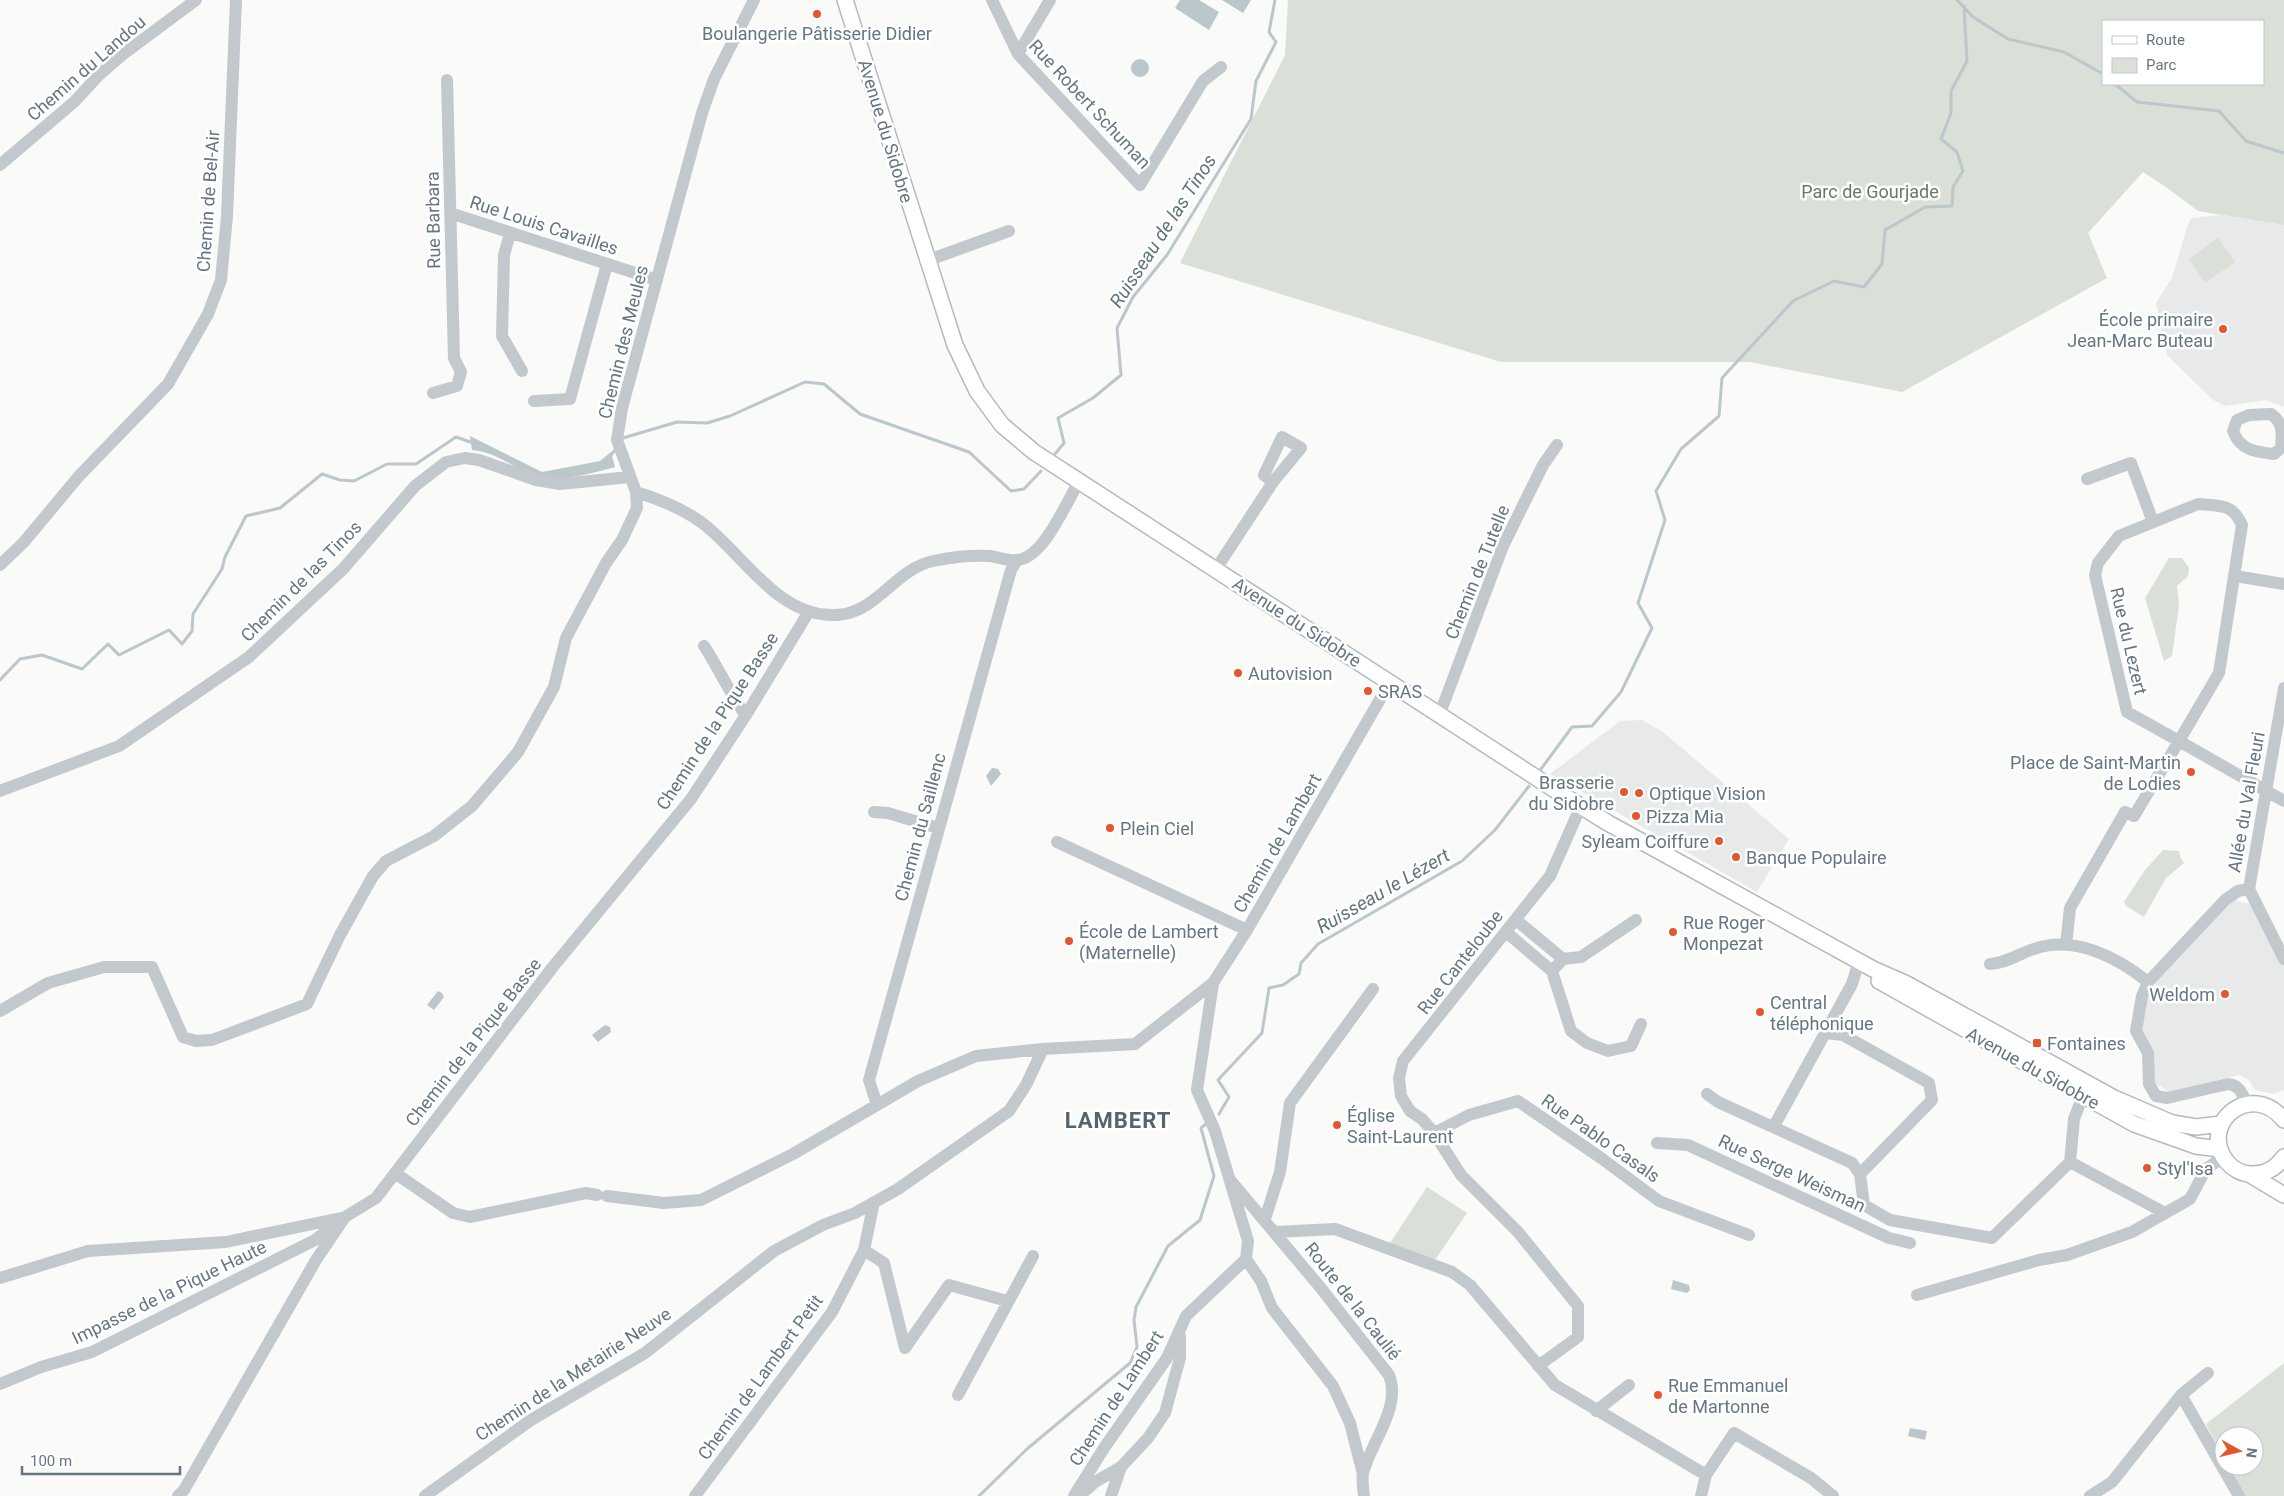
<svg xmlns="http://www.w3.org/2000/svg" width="2284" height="1496" font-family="Roboto,sans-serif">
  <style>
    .built { fill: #e8e9e9 }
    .green { fill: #dadfd7; fill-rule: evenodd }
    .water { fill: #bbc7cb }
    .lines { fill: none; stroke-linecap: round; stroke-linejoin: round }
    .stream { stroke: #bbc7cb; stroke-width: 3 }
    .major-casing { stroke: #b5babe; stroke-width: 18 }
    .minor { stroke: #c3c8cc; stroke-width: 12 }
    .major { stroke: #fff; stroke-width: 15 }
    .poi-dot { fill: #e4572e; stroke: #fff; stroke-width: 2 }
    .labels { text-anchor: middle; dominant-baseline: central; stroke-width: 5; stroke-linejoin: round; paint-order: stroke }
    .poi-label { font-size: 18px; fill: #657683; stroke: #fff; text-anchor: start }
    .street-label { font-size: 18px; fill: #657683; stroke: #fff }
    .park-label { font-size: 18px; fill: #687a64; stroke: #fff }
    .water-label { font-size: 19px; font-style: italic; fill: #60757c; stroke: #fff }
    .district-label { font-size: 22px; font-weight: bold; letter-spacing: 1px; fill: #57646e; stroke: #fff }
  </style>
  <rect width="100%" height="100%" fill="#fafaf8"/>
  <!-- built -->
  <path class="built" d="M2221,215L2284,225V407L2266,400L2225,406L2213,400L2167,355L2156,303L2172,278L2188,224L2192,218Z
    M1642,720L1663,732L1789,839L1757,892L1550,774L1620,721Z
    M2230,900L2252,904L2284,966V1090L2273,1094L2255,1090L2249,1080L2239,1075L2169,1092L2155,1083L2141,1031L2147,999L2162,971Z"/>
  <!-- green -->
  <path class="green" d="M1288,0H2284V225L2198,211L2166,187L2143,172L2088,233L2107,278L1902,392L1750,362H1501L1180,263L1285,55ZM2263,21V84H2103V21Z
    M2218,238L2235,262L2205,283L2189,259Z
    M2169,558H2182L2189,568L2188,576L2177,586L2179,605L2172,656L2164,661L2145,598Z
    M2163,850L2179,851L2180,857L2184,863L2166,878L2144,917L2126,906L2124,902L2145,870Z
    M1427,1187L1467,1213L1435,1260L1390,1243Z
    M2284,1363V1496H2242L2227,1466H2254V1436H2224V1460L2206,1424Z"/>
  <!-- water -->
  <path class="water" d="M1180,0H1199L1219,12L1209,30L1175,8Z
    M1222,0H1251L1243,13Z
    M1131 68a9 9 0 1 1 18 0a9 9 0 1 1-18 0Z
    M470,436L542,472L600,461L611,452L615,467C598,472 552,484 536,477C514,468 496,452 472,450Z
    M992,768L998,769L1001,774L991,786L986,776Z
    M438,991L442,993L444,997L434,1010L427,1005Z
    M605,1025L610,1027L611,1032L598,1042L592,1035Z
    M1673,1280L1689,1285L1690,1290L1687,1293L1671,1289Z
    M1910,1428L1927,1431L1925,1440L1908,1436Z"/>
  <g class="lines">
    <!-- stream -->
    <path class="stream" d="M1957,0L1973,17L2008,39L2064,52L2103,74
      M2115,84L2137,102L2219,111L2246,141L2284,153
      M623,438L677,422L707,423L730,416L805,382L824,384L860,414L969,452L1011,491L1024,489L1041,471
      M1055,454L1064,443L1058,418L1093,398L1121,375L1117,328L1133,297L1167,255L1251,119L1256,81L1276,42L1269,32L1275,0
      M610,457L614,451
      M0,680L20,659L42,655L82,669L108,644L119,655L169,630L182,644L192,631L193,614L222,569L225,557L246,516L280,508L322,474L340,480L354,481L387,464H416L456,437L473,443
      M1541,769L1572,727L1592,726L1621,692L1652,628L1638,603L1665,520L1656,491L1681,449L1719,416L1722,378L1793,301L1834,281L1864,287L1882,264L1885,230L1925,207L1952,206L1953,187L1963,171L1957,152L1941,139L1951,113V91L1967,61L1964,6
      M1219,1114L1229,1097L1218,1080L1262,1033L1269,988L1283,985L1299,974L1301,963L1318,944L1462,861L1495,830L1529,786
      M979,1496L1027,1449L1130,1363L1137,1347L1134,1320L1136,1307L1168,1246L1200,1220L1214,1176L1201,1128L1206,1124"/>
    <defs>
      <path id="major" d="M845,0L955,345L977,391L1002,425L1034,452L1566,797L1608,823L1873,969L1905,983L2114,1098L2172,1123L2196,1127L2221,1124
        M1879,981L2134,1124L2196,1146L2220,1149
        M2284,1120C2251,1079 2197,1124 2227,1162C2233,1169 2242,1174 2251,1174C2265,1175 2276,1168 2284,1157
        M2249,1174L2284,1195"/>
    </defs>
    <!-- major casing -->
    <use href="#major" class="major-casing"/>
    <!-- minor -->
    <path class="minor" d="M754,0L714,79L702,113L622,408L617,440L636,492C659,499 681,508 701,522C744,554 777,618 837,615C877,613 895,569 933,561C952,557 971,555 990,556C998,557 1007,561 1016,560C1044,559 1066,502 1080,480
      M992,0L1018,54L1140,185L1203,81L1221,67
      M1018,54L1050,0
      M0,165L74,102L99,75L122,55L196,0
      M450,213L657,280
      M510,233L504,255L502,336L522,371
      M926,261L1009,231
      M433,393L457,386L461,372L454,358L447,80
      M534,401L570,399L607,264
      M2271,414C2284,423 2282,434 2281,448L2274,454C2255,452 2240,450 2233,431L2237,420L2249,415Z
      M2087,479L2131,463L2153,522
      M2198,504C2220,506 2232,503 2242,525L2219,673L2179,741L2127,712L2095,575L2098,563L2119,536Z
      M0,565L24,542L79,476L168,384L208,314L221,280L227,216L236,0
      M1216,569L1273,482L1301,448L1282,437L1264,475L1273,482
      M2235,576L2284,584
      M704,646C713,658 739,710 746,715
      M1439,716L1503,546L1543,465L1557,445
      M2179,741L2284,801
      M0,791L119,746L249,657L343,569L415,486L446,462L465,458L479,460L536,480L560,484L630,477
      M874,812L888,813L938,828
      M1057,842L1247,930
      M2249,889L2284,959
      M1516,920L1563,959
      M1506,932L1552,971L1563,959L1581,957L1636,920
      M2066,945L2070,908L2125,812L2134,816L2179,741
      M1990,964C2007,963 2018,954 2034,949C2074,935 2117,957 2148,982
      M1552,971L1571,1031L1587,1043L1608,1051L1631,1046L1641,1024
      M0,1011L48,983L104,967H152L183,1037L196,1041L212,1040L307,1004L340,935L373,876L386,861L434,836L472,806L518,752L554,687L566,638L606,563L622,540L637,508L636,492
      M1825,1033L1843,1035L1929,1083L1932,1100L1860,1174
      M1707,1094L1718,1102L1852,1163L1860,1174L1864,1205L1890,1220L1992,1238L2070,1162L2165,1213
      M2247,1104C2242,1094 2240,1085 2228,1084L2167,1098L2156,1096L2149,1084L2148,1053L2136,1031L2142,996L2148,982L2225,900L2238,891L2249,889L2284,688
      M877,1105L869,1080L1011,570L1017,560
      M1774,1126L1852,984L1859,961
      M1434,1133L1469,1115L1518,1101L1601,1158L1659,1201L1749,1235
      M1657,1143L1688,1145L1889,1238L1910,1243
      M2070,1162L2074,1119L2086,1087
      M395,1173L453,1213L470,1217L586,1193L597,1195
      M1231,1181L1320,1287L1389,1375C1402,1407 1371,1442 1363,1473C1362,1480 1363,1489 1364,1496
      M607,1196L664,1203L701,1200L793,1154L918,1081L976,1056L1043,1049L1135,1044L1213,983
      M1265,1219L1280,1172L1290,1103L1373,989
      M1275,1232L1335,1229L1452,1272L1470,1285L1555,1385L1706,1475
      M864,1250L884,1263L905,1348L949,1285L1007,1301
      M1246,1259L1261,1281L1272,1308L1333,1386L1350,1423L1363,1474
      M0,1278L88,1251L226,1242L341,1218
      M1917,1295L2039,1260L2067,1255L2132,1232L2190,1199L2206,1169L2223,1157
      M1538,1366L1578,1337V1306L1518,1232L1461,1175L1434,1133L1422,1119L1410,1111L1401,1096L1399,1078L1403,1061L1550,876L1581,806
      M0,1384L41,1367L92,1352L315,1240L337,1223
      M958,1395L1033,1256
      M2181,1395L2239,1496
      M1596,1411L1629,1385
      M178,1496L184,1490L316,1260L345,1217L376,1198L552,968L691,799L746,715L808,613
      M425,1496L531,1420L645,1353L774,1251L823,1225L855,1213L898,1189L1009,1111L1026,1085L1043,1049
      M695,1496L832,1312L864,1250L874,1202
      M1074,1496L1104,1448L1167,1358L1186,1316L1246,1259L1248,1241L1215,1131L1197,1090L1213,983L1247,930L1390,682
      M1079,1496L1095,1482L1121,1467
      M1111,1496L1121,1467L1148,1438L1165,1413L1180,1358V1336
      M1701,1496L1706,1475L1734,1433L1811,1478L1833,1496
      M2090,1496L2112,1482L2181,1395L2208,1373"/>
    <!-- major -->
    <use href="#major" class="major"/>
  </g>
  <!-- markers -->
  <g class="poi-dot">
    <circle cx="817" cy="14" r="5"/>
    <circle cx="2223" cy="329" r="5"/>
    <circle cx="1238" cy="673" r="5"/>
    <circle cx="1368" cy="691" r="5"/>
    <circle cx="2191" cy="772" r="5"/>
    <circle cx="1624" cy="792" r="5"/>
    <circle cx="1639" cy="793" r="5"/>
    <circle cx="1636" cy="816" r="5"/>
    <circle cx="1110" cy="828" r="5"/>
    <circle cx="1719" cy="841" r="5"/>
    <circle cx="1736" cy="857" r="5"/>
    <circle cx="1673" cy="932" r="5"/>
    <circle cx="1069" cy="941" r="5"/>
    <circle cx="2225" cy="994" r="5"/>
    <circle cx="1760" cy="1012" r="5"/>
    <rect x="2032" y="1038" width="10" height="10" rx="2.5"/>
    <circle cx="1337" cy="1125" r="5"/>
    <circle cx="2147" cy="1168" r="5"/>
    <circle cx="1658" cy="1395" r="5"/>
  </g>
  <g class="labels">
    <!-- poi labels -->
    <g class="poi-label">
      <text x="817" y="33" text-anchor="middle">Boulangerie Pâtisserie Didier</text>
      <text x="2213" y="319" text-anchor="end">École primaire<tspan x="2213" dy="21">Jean-Marc Buteau</tspan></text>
      <text x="1248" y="673">Autovision</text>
      <text x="1378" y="691">SRAS</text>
      <text x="2181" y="762" text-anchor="end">Place de Saint-Martin<tspan x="2181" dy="21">de Lodies</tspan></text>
      <text x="1614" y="782" text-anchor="end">Brasserie<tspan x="1614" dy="21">du Sidobre</tspan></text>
      <text x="1649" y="793">Optique Vision</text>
      <text x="1646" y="816">Pizza Mia</text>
      <text x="1120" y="828">Plein Ciel</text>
      <text x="1709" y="841" text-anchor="end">Syleam Coiffure</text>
      <text x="1746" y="857">Banque Populaire</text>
      <text x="1683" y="922">Rue Roger<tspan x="1683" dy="21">Monpezat</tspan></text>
      <text x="1079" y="931">École de Lambert<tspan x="1079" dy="21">(Maternelle)</tspan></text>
      <text x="2215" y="994" text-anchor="end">Weldom</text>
      <text x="1770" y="1002">Central<tspan x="1770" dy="21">téléphonique</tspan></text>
      <text x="2047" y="1043">Fontaines</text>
      <text x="1347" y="1115">Église<tspan x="1347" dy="21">Saint-Laurent</tspan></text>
      <text x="2157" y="1168">Styl'Isa</text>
      <text x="1668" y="1385">Rue Emmanuel<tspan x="1668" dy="21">de Martonne</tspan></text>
    </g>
    <!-- street labels -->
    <g class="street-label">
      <text transform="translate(86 68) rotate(-41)">Chemin du Landou</text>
      <text transform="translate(1090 104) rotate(47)">Rue Robert Schuman</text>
      <text transform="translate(886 131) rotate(73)">Avenue du Sidobre</text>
      <text transform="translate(208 201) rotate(-86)">Chemin de Bel-Air</text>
      <text transform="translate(433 220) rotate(-91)">Rue Barbara</text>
      <text transform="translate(544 225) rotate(18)">Rue Louis Cavailles</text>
      <text transform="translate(623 342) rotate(-76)">Chemin des Meules</text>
      <text transform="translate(1477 572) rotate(-68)">Chemin de Tutelle</text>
      <text transform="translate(301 581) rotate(-45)">Chemin de las Tinos</text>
      <text transform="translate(1297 622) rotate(33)">Avenue du Sidobre</text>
      <text transform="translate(2129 641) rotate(77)">Rue du Lezert</text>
      <text transform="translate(717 721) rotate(-57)">Chemin de la Pique Basse</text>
      <text transform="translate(2246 802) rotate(-80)">Allée du Val Fleuri</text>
      <text transform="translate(920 827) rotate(-75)">Chemin du Saillenc</text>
      <text transform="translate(1277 843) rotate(-60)">Chemin de Lambert</text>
      <text transform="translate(1460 962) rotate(-52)">Rue Canteloube</text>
      <text transform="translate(473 1042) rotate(-52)">Chemin de la Pique Basse</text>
      <text transform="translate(2033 1068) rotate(29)">Avenue du Sidobre</text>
      <text transform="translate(1601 1138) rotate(35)">Rue Pablo Casals</text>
      <text transform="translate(1792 1173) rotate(25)">Rue Serge Weisman</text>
      <text transform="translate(169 1292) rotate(-26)">Impasse de la Pique Haute</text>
      <text transform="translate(1353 1301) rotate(52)">Route de la Caulié</text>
      <text transform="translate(573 1374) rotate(-33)">Chemin de la Metairie Neuve</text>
      <text transform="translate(760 1377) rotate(-54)">Chemin de Lambert Petit</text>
      <text transform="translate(1116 1398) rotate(-57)">Chemin de Lambert</text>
    </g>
    <!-- park labels -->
    <g class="park-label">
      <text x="1870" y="191">Parc de Gourjade</text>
    </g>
    <!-- water labels -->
    <g class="water-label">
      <text transform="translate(1163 231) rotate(-57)">Ruisseau de las Tinos</text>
      <text transform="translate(1383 891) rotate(-30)">Ruisseau le Lézert</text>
    </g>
    <!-- district labels -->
    <g class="district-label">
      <text x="1118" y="1120">LAMBERT</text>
    </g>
  </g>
  <!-- legend -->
  <rect x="2102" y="20" width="162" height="65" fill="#ffffff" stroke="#c1c8cd"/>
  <rect x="2112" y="36" width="25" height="8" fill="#ffffff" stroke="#c1c8cd"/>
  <text x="2146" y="45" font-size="15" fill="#657683">Route</text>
  <rect x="2112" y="58" width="25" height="15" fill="#dadfd7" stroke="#c1c8cd"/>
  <text x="2146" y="70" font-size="15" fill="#657683">Parc</text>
  <!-- north arrow -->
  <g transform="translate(2239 1451) rotate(98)"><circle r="24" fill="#ffffff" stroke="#c1c8cd"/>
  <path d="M0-4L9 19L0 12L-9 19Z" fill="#e4572e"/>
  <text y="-8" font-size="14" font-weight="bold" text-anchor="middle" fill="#657683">N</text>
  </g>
  <!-- scale -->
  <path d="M22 1466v8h158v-8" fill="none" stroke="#657683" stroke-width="2.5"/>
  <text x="30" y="1466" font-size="15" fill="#657683" stroke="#ffffff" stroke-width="4" paint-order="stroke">100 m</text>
</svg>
